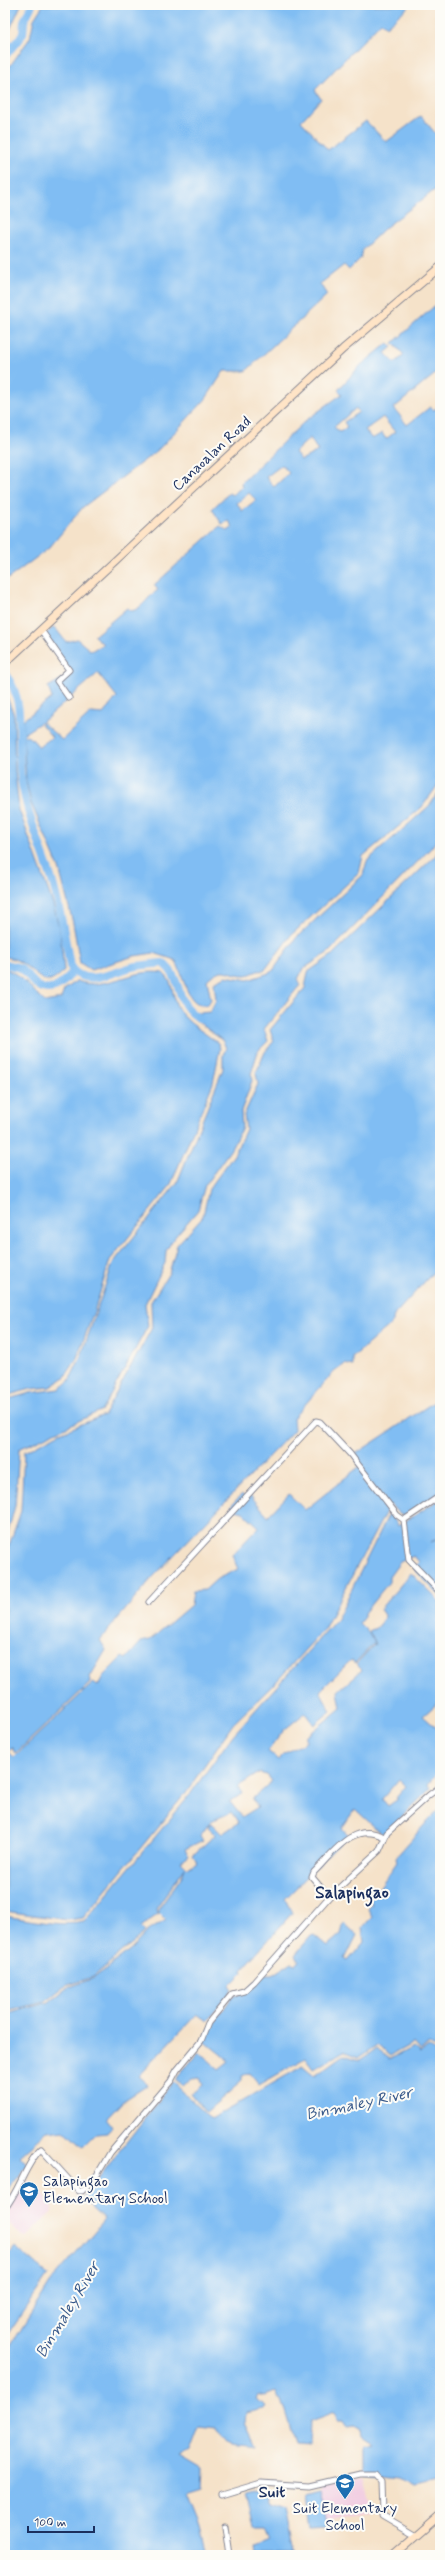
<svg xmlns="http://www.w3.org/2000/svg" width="445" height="2560" font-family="Mynerve,sans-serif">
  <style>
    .built { fill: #f2cfe2 }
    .water { fill: #80bdf3; stroke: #4e76a8; fill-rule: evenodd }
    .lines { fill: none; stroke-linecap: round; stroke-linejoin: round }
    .river { stroke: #80bdf3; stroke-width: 8 }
    .street-casing { stroke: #888894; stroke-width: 7 }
    .secondary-casing { stroke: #888894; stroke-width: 9 }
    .street { stroke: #fff; stroke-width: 5 }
    .secondary { stroke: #ffe4c6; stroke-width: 7 }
    .labels { text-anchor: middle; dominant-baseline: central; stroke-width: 4; stroke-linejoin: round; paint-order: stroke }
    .street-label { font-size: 15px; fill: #1b2f5e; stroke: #fdfcf7 }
    .poi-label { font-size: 15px; fill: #1b2f5e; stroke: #fdfcf7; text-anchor: start }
    .water-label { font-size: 16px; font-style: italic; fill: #395a8b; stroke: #fdfcf7 }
    .neighbourhood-label { font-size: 16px; font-weight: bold; fill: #1b2f5e; stroke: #fdfcf7 }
    .quarter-label { font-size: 17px; font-weight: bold; fill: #1b2f5e; stroke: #fdfcf7 }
  </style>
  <rect width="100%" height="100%" fill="#fdfcf7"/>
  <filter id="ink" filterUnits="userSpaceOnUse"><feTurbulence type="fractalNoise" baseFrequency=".025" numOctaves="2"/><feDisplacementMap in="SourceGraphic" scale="8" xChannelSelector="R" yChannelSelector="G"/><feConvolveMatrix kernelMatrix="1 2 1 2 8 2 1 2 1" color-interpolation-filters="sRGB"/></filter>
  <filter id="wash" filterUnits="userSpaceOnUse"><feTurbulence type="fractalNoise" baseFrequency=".012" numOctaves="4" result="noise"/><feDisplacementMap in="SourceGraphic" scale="16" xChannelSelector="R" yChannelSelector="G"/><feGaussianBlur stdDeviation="0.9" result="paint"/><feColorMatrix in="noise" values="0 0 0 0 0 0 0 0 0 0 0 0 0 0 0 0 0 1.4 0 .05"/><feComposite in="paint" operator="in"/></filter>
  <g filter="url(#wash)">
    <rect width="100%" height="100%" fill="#f5e2c9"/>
    <!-- built -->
    <path class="built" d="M30,2181L53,2205L52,2212L25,2238L5,2220V2203L21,2185Z
      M362,2474L371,2510L326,2523L320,2483Z"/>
    <!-- water -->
    <path class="water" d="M5,5H21L5,40Z
      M43,5H410L386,27L381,22L315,90L321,99L301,121L328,150L366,121L386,142L421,116L440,139V186L386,227L363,249L361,258L349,270L344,265L320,284L327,295L246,371H224L205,400L158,450L83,507L49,548L5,581V73L30,38L34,19Z
      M440,301V370L394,408L407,425L430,407L434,410L440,405V782L422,807L363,856L359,873L291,935L264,971C256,969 253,975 245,975C227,975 224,963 207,980L211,1000L206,1005C185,1006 185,975 175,960L154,953L134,956L91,970L80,963L73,923L59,868L31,803L26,782L23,735L31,738L39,747L52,737L41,724L43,723L62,740L91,713L103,714L117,697L98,673L46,719L23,734V720L52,698L48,687L72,673L46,634L52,628L56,629L66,642L77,639L91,651L103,644L94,636L127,608L132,611C143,608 148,596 158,590L154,585L220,526L228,531L233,527L229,521L222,524L212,509L229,493L232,495L242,487L241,483L305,421L342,394L338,390L360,366L388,343L392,347L385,353L395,363L404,355L393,343ZM356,408L359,412L344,422L347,427L340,432L334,427ZM383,417L395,432L386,439L382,433L372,439L365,430ZM310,438L318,451L301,460L295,452ZM282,465L289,473L274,487L266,477ZM249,493L256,500L242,511L237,503Z
      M5,692L14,715L15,772L19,810L53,904L60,931L64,970C45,994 38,972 20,962C16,959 10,958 5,957Z
      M440,791V835L431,848L329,952L303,969L298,979L300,985L264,1029L268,1041L258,1051L251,1074L253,1078L241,1111L242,1127L231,1149L205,1185L198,1210L173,1239L166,1251L165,1263L145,1304L148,1326L102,1410L19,1449L15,1506L5,1543V1400L30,1393L59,1389L69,1381L80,1359L113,1263L177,1183L223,1069V1055L226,1048L223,1041L188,1014L210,1012L216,1000L214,982L226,976L248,980L272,972L296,938L363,875L367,861L429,806Z
      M440,848V1265L395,1314L390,1325L353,1357V1366L345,1364L334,1372L293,1418L294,1430L152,1578L100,1640L106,1650L90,1677L91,1682L16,1753L12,1747L5,1755V1557L21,1511L24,1452L60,1433L104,1415L152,1328L151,1302L169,1273L177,1245L203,1216L209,1189L234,1155L246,1129L244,1115L258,1084L256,1073L265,1052L274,1041L270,1030L305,988L308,972L331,956L435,856Z
      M5,969C20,973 33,991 45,1002L61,999L64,990L77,981C106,992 133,967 163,973C175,983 171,997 179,1010C187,1023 205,1033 218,1043L220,1048L213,1083L170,1186L110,1260L94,1312L76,1360L65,1377L50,1387L31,1389L5,1396Z
      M440,1398V1493L404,1516L398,1513L390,1504L324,1629L275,1683L233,1724L184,1795L83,1918L68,1920L5,1911V1757L10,1753L14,1757L93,1683L98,1686L103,1676L122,1657L126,1659L141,1642L150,1640L191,1605L193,1591L205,1590L217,1579L238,1569L232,1555L259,1527L243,1512L232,1509L231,1505L242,1494L246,1499L250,1495L268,1516L289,1494L305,1510L360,1466L354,1455Z
      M440,1499V1537L431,1542L440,1538V1596L414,1569L419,1562L414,1556L400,1562L389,1577V1582L364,1613V1617L359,1623L368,1632L374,1643L355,1663L351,1660L320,1691L331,1711L314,1725L305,1713L284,1730L268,1751L278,1760L285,1753L306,1742V1737L341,1708L338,1691L362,1670L356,1664L375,1644L369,1631L376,1628L385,1617L380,1609L411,1573L440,1602V1701L423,1716L440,1731V1769L428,1784L431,1788L383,1835L355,1809L342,1828L348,1835L285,1899L292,1913L242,1970L243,1972L229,1986L232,1990L230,1993L207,2021L197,2014L138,2076L148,2085L123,2101L106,2119L112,2127L107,2133L96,2134L83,2147L65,2130L47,2132L20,2156L28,2165L5,2193V2018L11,2013L49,2002L67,1988L94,1978L131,1949L147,1932L166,1920L160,1914L158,1915V1910L182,1876L185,1867L156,1909L157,1915L141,1927L145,1932L93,1977L65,1986L44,2002L5,2012V1916C31,1920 58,1927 84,1922L186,1800L233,1735L337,1619L390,1512L398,1526ZM259,1773L267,1775L272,1781L252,1799L258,1807L242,1817L230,1802L242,1793L237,1787ZM399,1779L406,1786L396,1798L398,1799L388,1806L382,1799ZM232,1812L239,1822L222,1834L211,1823L208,1827L215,1835L193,1855L197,1862L188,1868L181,1861L189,1855L185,1849L203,1840L200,1836L211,1821Z
      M440,1807V2052L430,2044L420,2051L413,2043L390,2056L377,2045L359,2057L344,2051L314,2069L306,2058L259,2085L249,2073L242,2076V2081L206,2112L191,2094L203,2084L200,2077L192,2078L183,2086L175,2080L199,2052L219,2069L229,2061L203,2040L232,1997L242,1994L264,1975H272L292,1962L295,1964L299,1961L295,1955L311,1936L314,1935L327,1946L341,1934L344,1923L357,1935L345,1959L348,1961L364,1942L362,1928L372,1917L368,1909L372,1905L370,1901L397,1862L396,1857Z
      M413,2047L420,2053L429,2047L440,2056V2479L415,2484L402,2476L363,2472V2445L373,2443L361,2435L360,2429L354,2426L346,2427L344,2421H338L334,2412L310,2421L309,2445L295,2444L285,2411L277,2392L264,2396L257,2394L255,2399L266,2406L264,2409L246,2413L245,2422L256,2445C236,2441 230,2447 215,2429L199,2427L190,2451L181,2457L203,2470L202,2492L186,2497L197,2524L205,2555H5V2355L50,2283L105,2219L83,2198L173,2082L211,2119L303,2066L315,2076L344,2055L360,2060L376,2049L390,2059Z
      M15,2247L48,2275L5,2338V2260Z
      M261,2487L267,2505L283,2510L292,2555H257L256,2548L270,2542L265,2530H254L246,2491Z
      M321,2491L329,2531L309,2532L304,2495Z"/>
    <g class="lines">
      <!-- river -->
      <path class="river" d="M5,56L23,34L24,21L32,5
        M5,674C28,701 16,746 21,778C26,812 40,844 51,877C60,906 65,936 70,966C84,989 113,972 132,967C142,965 153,964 163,963C186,982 172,1004 202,1020
        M5,964C10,966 16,966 20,968C27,973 31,981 38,986C52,995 66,982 73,970"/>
    </g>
  </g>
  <g filter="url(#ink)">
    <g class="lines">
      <defs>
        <path id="street" d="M41,630L69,670L57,681L69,698
          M404,1520L409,1560L440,1592
          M404,1520L440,1496
          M149,1602L316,1421L320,1422L350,1454L397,1515L404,1520
          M329,1897L312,1877L314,1872C334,1852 353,1821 384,1837
          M5,2208C19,2191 26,2163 41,2149L79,2191H82L97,2175L110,2153L171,2081L177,2070L201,2041L208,2023L232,1994L244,1991L254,1982L329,1897L379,1851L387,1833L429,1795L440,1787
          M221,2495L261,2483L309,2486L360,2474H374L381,2482L382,2515L416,2535
          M225,2526L229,2555"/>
        <path id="secondary" d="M5,663L343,349L440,267
          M393,2555L440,2514"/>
      </defs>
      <!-- street casing -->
      <use href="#street" class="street-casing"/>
      <!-- secondary casing -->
      <use href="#secondary" class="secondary-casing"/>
      <!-- street -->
      <use href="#street" class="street"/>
      <!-- secondary -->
      <use href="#secondary" class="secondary"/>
    </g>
  </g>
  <!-- icons -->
  <defs>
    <symbol id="school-pin" viewBox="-11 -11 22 30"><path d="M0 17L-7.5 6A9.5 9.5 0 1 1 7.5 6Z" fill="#1f6fb2" stroke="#fdfcf7"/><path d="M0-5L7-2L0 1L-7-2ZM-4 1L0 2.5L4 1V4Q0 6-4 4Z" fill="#fff"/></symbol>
  </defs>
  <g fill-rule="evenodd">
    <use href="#school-pin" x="18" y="2180" width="22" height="30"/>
    <use href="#school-pin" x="334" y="2472" width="22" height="30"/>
  </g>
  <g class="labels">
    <!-- street labels -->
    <g class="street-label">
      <text transform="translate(212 454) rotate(-43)">Canaoalan Road</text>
    </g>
    <!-- poi labels -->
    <g class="poi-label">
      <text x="43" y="2182">Salapingao<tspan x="43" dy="17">Elementary School</tspan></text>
      <text x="345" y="2509" text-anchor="middle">Suit Elementary<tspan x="345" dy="17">School</tspan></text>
    </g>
    <!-- water labels -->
    <g class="water-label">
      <text transform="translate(359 2104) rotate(-12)">Binmaley River</text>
      <text transform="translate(68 2310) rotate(-59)">Binmaley River</text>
    </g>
    <!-- neighbourhood labels -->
    <g class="neighbourhood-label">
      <text x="272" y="2492">Suit</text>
    </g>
    <!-- quarter labels -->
    <g class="quarter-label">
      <text x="352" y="1893">Salapingao</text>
    </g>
  </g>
  <!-- margin -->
  <rect width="445" height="2560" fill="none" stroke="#fdfcf7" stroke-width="20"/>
  <!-- scale -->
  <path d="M28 2526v6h66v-6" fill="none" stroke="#1b2f5e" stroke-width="2"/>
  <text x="34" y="2526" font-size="12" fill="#1b2f5e" stroke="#fdfcf7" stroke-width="3" paint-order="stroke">100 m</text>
</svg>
